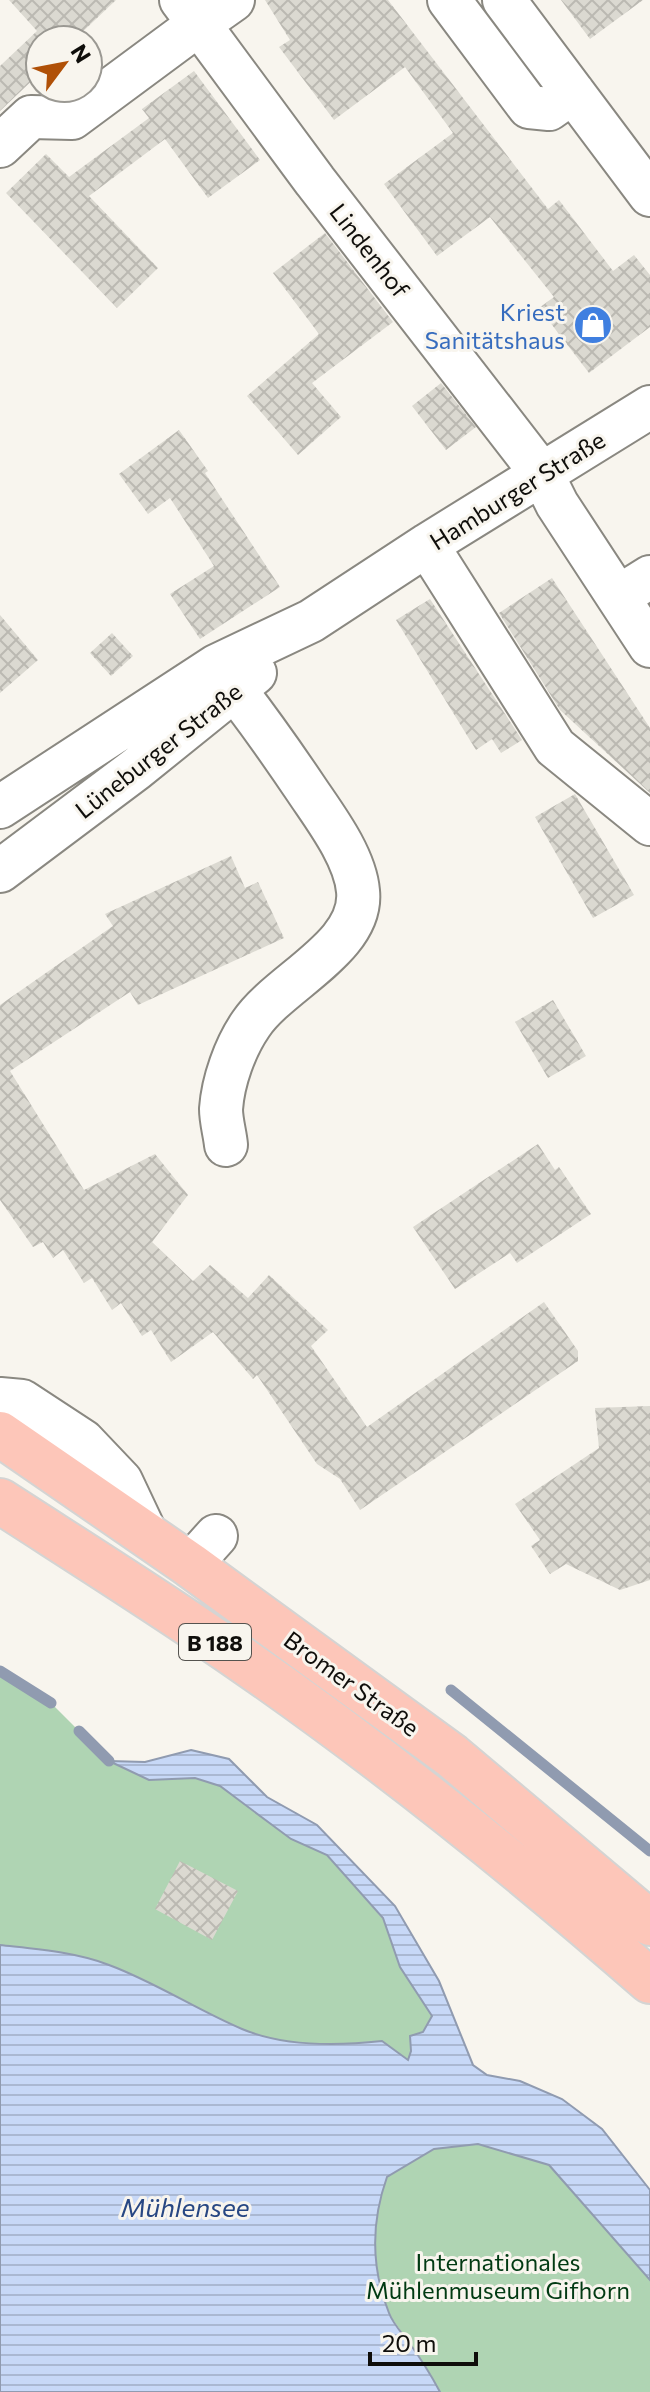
<svg xmlns="http://www.w3.org/2000/svg" width="650" height="2392" font-family="Commissioner,sans-serif">
  <style>
    .green { fill: #afd4b3 }
    .water { fill: url(#water-rules); stroke: #909bb0; stroke-width: 2 }
    .lines { fill: none; stroke-linecap: round; stroke-linejoin: round }
    .stream { stroke: #909bb0; stroke-width: 11 }
    .building { fill: url(#building-cross-hatch) }
    .minor-casing { stroke: #8a8881; stroke-width: 46 }
    .major-casing { stroke: #d4d4d3; stroke-width: 48 }
    .minor { stroke: #fff; stroke-width: 42 }
    .major { stroke: #fdc6b9; stroke-width: 44 }
    .labels { text-anchor: middle; dominant-baseline: central; stroke-width: 6; stroke-linejoin: round; paint-order: stroke }
    .shield { fill: #f8f5ee; stroke: #55534f; stroke-width: 2 }
    .shield-label { font-size: 22px; font-weight: bold; fill: #0f0e0b }
    .street-label { font-size: 24px; fill: #0f0e0b; stroke: #f8f5ee }
    .shop-label { font-size: 24px; fill: #366cbe; stroke: #f8f5ee; text-anchor: end }
    .park-label { font-size: 24px; fill: #013a13; stroke: #f8f5ee }
    .water-label { font-size: 26px; font-style: italic; fill: #274783; stroke: #f8f5ee }
  </style>
  <defs>
    <pattern id="water-rules" width="6" height="5" patternUnits="userSpaceOnUse" patternTransform="scale(2)"><rect width="6" height="5" fill="#c7d8f7"/><path d="M0 2.5h6" fill="none" stroke="#aab8d2"/></pattern>
    <pattern id="building-cross-hatch" width="8" height="8" patternUnits="userSpaceOnUse" patternTransform="scale(2)"><rect width="8" height="8" fill="#dbd9d1"/><path d="M0 0l8 8M0 8l8-8" fill="none" stroke="#bbb9b2"/></pattern>
  </defs>
  <rect width="100%" height="100%" fill="#f8f5ee"/>
  <!-- green -->
  <path class="green" d="M0,1671L51,1703L109,1761L149,1780L195,1778L220,1786L291,1839L327,1855L383,1919L400,1967L432,2016L478,2143L549,2165L650,2280V2392H440L424,2364L389,2314L375,2262L374,2239L378,2203L387,2177L382,2041C337,2046 285,2047 242,2029C197,2010 155,1982 109,1965C76,1952 35,1949 0,1945Z"/>
  <!-- water -->
  <path class="water" d="M191,1750L229,1759L267,1797L317,1825L395,1906L439,1981L473,2065L487,2075L520,2081L562,2099L602,2129L650,2190V2280L549,2165L478,2144L434,2149L387,2177C371,2222 371,2268 389,2313C393,2324 403,2334 410,2344C421,2359 431,2375 440,2392H0V1945C35,1949 76,1952 109,1965C155,1982 197,2010 242,2029C285,2047 337,2046 382,2041L408,2060L411,2051L410,2036L423,2032L432,2016L400,1967L383,1918L327,1855L291,1839L220,1786L195,1778L149,1780L109,1761L145,1762Z"/>
  <g class="lines">
    <!-- stream -->
    <path class="stream" d="M0,1671L51,1703
      M451,1690L650,1851
      M79,1731L109,1761"/>
  </g>
  <!-- building -->
  <path class="building" d="M9,0H116L74,40H40V73L0,111V66L37,31Z
    M265,0H388L548,209L559,200L613,271L634,255L650,275V327L589,373L539,308L554,297L490,217L437,256L384,184L453,133L405,67L334,120L279,47L290,40Z
    M561,0H643L590,39Z
    M194,71L260,160L208,198L165,139L89,196L158,268L117,308L6,193L46,154L69,177L149,118L142,109Z
    M325,233L393,322L312,383L341,417L298,455L247,396L319,334L273,273Z
    M441,383L476,427L446,450L412,406Z
    M179,430L208,471L205,473L280,587L200,639L170,594L214,566L170,498L148,514L119,474Z
    M552,578L650,728V793L560,710L499,613Z
    M430,599L522,740L501,753L492,739L476,750L396,620Z
    M0,615L38,660L0,693Z
    M112,633L133,656L111,676L90,653Z
    M575,794L634,895L593,918L535,817Z
    M231,856L245,888L258,882L284,938L138,1005L130,992L10,1071L84,1190L155,1154L188,1195L152,1242L193,1281L210,1265L248,1298L269,1275L328,1330L311,1346L367,1427L544,1302L578,1351V1361L360,1510L340,1479L317,1464L257,1375L253,1379L213,1332L171,1362L151,1330L142,1336L121,1303L112,1310L92,1278L84,1283L63,1250L53,1258L43,1242L33,1247L0,1200V1005L113,926L105,914Z
    M553,1000L586,1056L548,1078L515,1022Z
    M538,1144L555,1170L559,1167L591,1214L517,1263L510,1253L455,1289L413,1227Z
    M650,1406V1580L620,1590L566,1564L550,1574L531,1546L540,1540L515,1504L599,1448L595,1408Z
    M180,1861L238,1891L212,1940L155,1909Z"/>
  <g class="lines">
    <defs>
      <path id="minor" d="M233,0L199,24L315,181L542,474L557,504L650,646
        M449,0L529,107L549,109L573,92
        M504,0L650,195
        M0,146L31,117L72,118L199,24L181,0
        M427,545L555,747L650,824
        M618,597L650,577
        M216,666C248,705 277,746 306,789C324,816 355,856 358,891C364,947 279,982 251,1024C235,1047 223,1081 221,1109C221,1121 225,1134 226,1145
        M0,807L216,666L311,621L427,545L650,407
        M0,871L136,769L255,673
        M0,1399L22,1401L83,1441L121,1481L146,1534
        M190,1565L216,1536"/>
      <path id="major" d="M0,1434L190,1565L452,1756L650,1923
        M0,1501C65,1543 130,1584 194,1627C354,1734 506,1855 650,1981"/>
    </defs>
    <!-- minor casing -->
    <use href="#minor" class="minor-casing"/>
    <!-- major casing -->
    <use href="#major" class="major-casing"/>
    <!-- minor -->
    <use href="#minor" class="minor"/>
    <!-- major -->
    <use href="#major" class="major"/>
  </g>
  <!-- icons -->
  <defs>
    <symbol id="shop-disc" viewBox="-11 -11 22 22"><circle r="9.5" fill="#3f7fe0" stroke="#f8f5ee"/><path d="M-5-2.5h2.3a2.7 3.5 0 0 1 5.4 0H5L5.5 6h-11ZM-1.5-2.5h3a1.5 2.3 0 0 0-3 0Z" fill="#fff"/></symbol>
  </defs>
  <g fill-rule="evenodd">
    <use href="#shop-disc" x="571" y="303" width="44" height="44"/>
  </g>
  <g class="labels">
    <!-- shield labels -->
    <rect class="shield" x="179" y="1624" width="72" height="36" rx="6"/>
    <g class="shield-label">
      <text x="215" y="1642">B 188</text>
    </g>
    <!-- street labels -->
    <g class="street-label">
      <text transform="translate(370 250) rotate(52)">Lindenhof</text>
      <text transform="translate(517 490) rotate(-32)">Hamburger Straße</text>
      <text transform="translate(158 750) rotate(-38)">Lüneburger Straße</text>
      <text transform="translate(352 1683) rotate(36)">Bromer Straße</text>
    </g>
    <!-- shop labels -->
    <g class="shop-label">
      <text x="565" y="311">Kriest<tspan x="565" dy="28">Sanitätshaus</tspan></text>
    </g>
    <!-- park labels -->
    <g class="park-label">
      <text x="498" y="2261">Internationales<tspan x="498" dy="28">Mühlenmuseum Gifhorn</tspan></text>
    </g>
    <!-- water labels -->
    <g class="water-label">
      <text x="185" y="2206">Mühlensee</text>
    </g>
  </g>
  <!-- north arrow -->
  <g transform="translate(64 64) rotate(58)"><circle r="38" fill="#f8f5ee" stroke="#9b9993" stroke-width="2"/>
  <path d="M0-6L14 30L0 20L-14 30Z" fill="#b05007"/>
  <text y="-12" font-size="22" font-weight="bold" text-anchor="middle" fill="#0f0e0b">N</text>
  </g>
  <!-- scale -->
  <path d="M370 2352v12h106v-12" fill="none" stroke="#0f0e0b" stroke-width="4"/>
  <text x="382" y="2352" font-size="24" fill="#0f0e0b" stroke="#f8f5ee" stroke-width="6" paint-order="stroke">20 m</text>
</svg>
